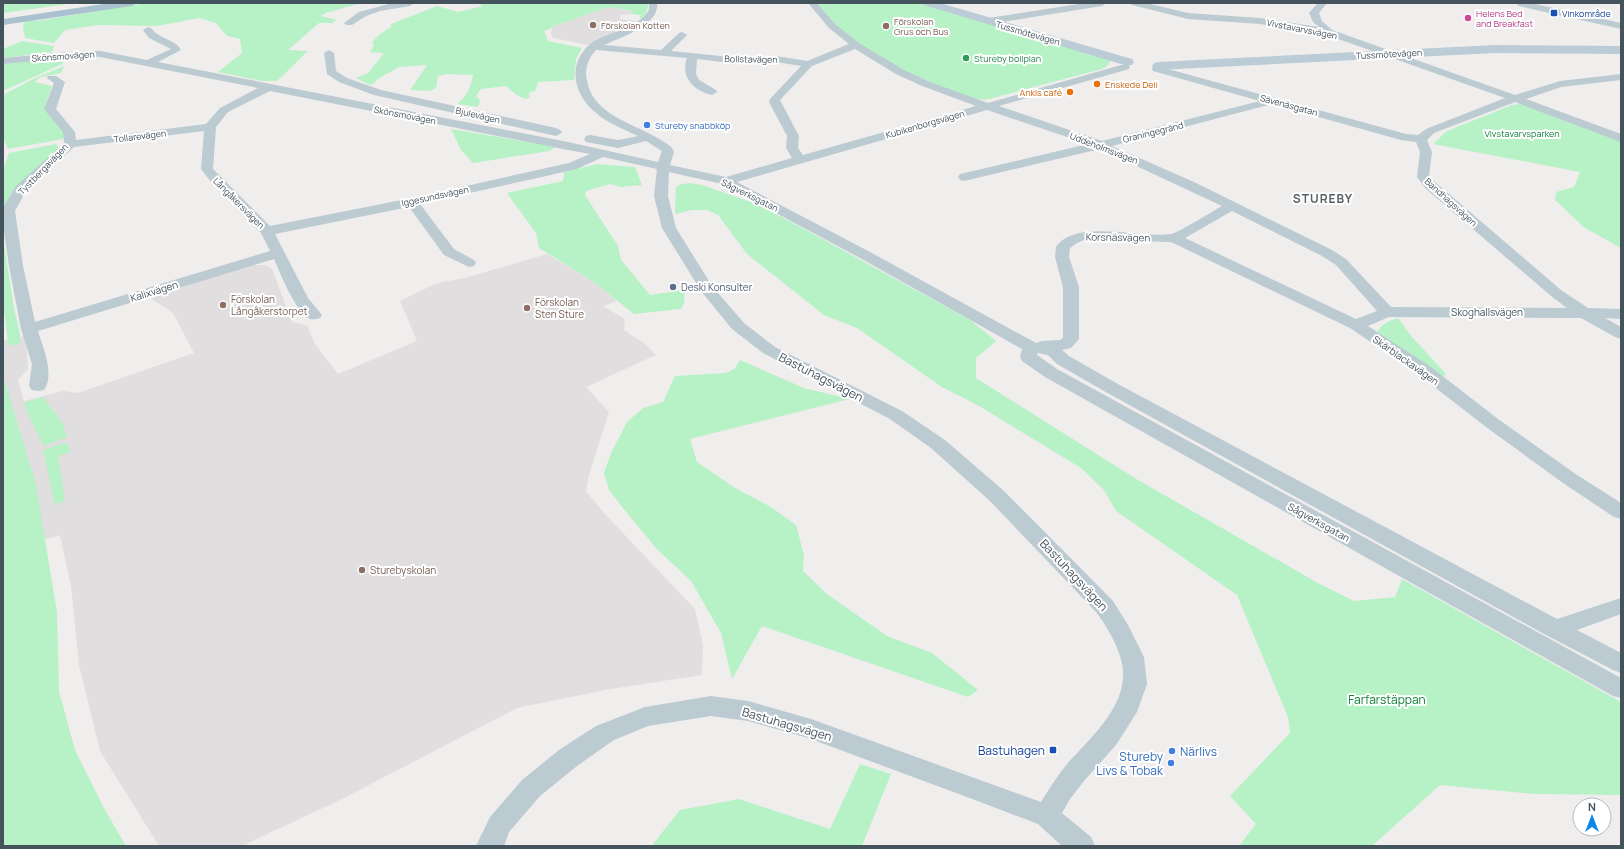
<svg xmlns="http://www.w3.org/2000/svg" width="1624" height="849" font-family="Manrope,sans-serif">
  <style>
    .education { fill: #e1dedf }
    .green { fill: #b7f2c7 }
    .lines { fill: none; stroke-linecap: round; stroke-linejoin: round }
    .street { fill: #bccad1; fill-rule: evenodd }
    .secondary { fill: #bcccd6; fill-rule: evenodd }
    .primary { fill: #aac1cf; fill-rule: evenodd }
    .transit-dot { fill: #1a4fb4; stroke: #fff; stroke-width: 1.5 }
    .hotel-dot { fill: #d1479c; stroke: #fff; stroke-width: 1.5 }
    .education-dot { fill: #8d6e63; stroke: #fff; stroke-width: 1.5 }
    .leisure-dot { fill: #2e9e5b; stroke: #fff; stroke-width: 1.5 }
    .food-dot { fill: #e8710a; stroke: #fff; stroke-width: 1.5 }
    .shop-dot { fill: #3f7fe0; stroke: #fff; stroke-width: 1.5 }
    .service-dot { fill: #5c6f8a; stroke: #fff; stroke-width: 1.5 }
    .labels { text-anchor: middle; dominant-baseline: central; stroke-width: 4; stroke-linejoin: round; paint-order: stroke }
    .far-hotel-label { font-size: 9px; fill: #b23c85; stroke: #fff; text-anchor: start }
    .far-transit-label { font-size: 9px; fill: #164399; stroke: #fff; text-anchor: start }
    .far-education-label { font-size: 9px; fill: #785e54; stroke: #fff; text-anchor: start }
    .far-street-label { font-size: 9px; fill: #44535c; stroke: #fff }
    .far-leisure-label { font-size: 9px; fill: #27864d; stroke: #fff; text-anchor: start }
    .far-food-label { font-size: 9px; fill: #c56008; stroke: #fff; text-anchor: start }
    .far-shop-label { font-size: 9px; fill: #366cbe; stroke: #fff; text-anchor: start }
    .far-park-label { font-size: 9px; fill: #10823b; stroke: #fff }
    .street-label { font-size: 10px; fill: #44535c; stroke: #fff }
    .service-label { font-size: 10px; fill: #4e5e75; stroke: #fff; text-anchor: start }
    .education-label { font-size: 10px; fill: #785e54; stroke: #fff; text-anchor: start }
    .far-district-label { font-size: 12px; font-weight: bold; letter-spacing: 1px; fill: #595f63; stroke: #fff }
    .near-street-label { font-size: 12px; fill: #44535c; stroke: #fff }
    .near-park-label { font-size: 12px; fill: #10823b; stroke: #fff }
    .near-transit-label { font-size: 12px; fill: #164399; stroke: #fff; text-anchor: end }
    .near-shop-label { font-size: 12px; fill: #366cbe; stroke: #fff; text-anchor: start }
  </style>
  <rect width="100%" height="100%" fill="#f0eded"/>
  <!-- education -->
  <path class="education" d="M608,7L633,11L632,14L621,15L619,19L637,21L589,45L553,38L551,33L552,27Z
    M547,254L594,282L617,301L603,306L625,319L624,330L645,344L656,355L586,387L609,412L589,475L586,491L604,513L695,609L703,645L702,675L605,690L517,708L342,799L242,846H159L100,751L79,665L71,586L60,535L3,553V341L26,336L28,369L18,380L24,401L63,391L78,393L194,353L173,313L150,298L240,268L254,265H266L272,269L292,322L307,325L315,344L338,374L417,341L400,301L437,283L465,278Z"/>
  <!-- green -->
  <path class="green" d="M3,3H75L3,13Z
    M147,3H361L326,13L321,16L337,20L332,23H319L288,50L308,51L277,81H262L218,72L242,53L240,39L227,36L216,23L199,18L157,26L99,25L65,30L54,43L25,38L23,28L24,23L28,20L36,21Z
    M478,3H647L648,5L646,14L642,18H639L641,15L632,14V11L608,7L552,27L550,29L544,31L548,41L582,48L576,59L574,80L538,82L536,90L529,93L530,97L526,99L518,96L506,86L481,89L476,96L480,100L478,107L457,104C466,97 471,87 473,75L446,74L438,76L436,88L430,91L410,90L427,65L399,67L376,80L375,83L370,85L356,78L368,73L384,53L370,52L374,46L372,42L380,34L391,27V24L437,6L458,12L483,6Z
    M817,3H919L1111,60L1107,66L1102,69L989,99C977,101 965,95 954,91C915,78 864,53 835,24C829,17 823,10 817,3Z
    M22,41L54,46L52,52L3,58V49Z
    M68,56L62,64L3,91V64Z
    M64,66L61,73L41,77L34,82L52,86L45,106L64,132L63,139L8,149L3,137V95L33,79Z
    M1520,104L1528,106L1621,141V248L1585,228L1555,200L1556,192L1574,187L1580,172L1433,144L1447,131L1512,105Z
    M451,129L556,147L549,151L473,163L461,150Z
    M56,144L59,148L3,210V170L9,153Z
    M598,164L635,167L642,185L621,187L610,184L586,191L585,195L618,246L621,260L650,295L685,290L684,303L681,309L634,314L594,282L539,248L536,233L507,193L563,181L564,172Z
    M690,183L702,185L754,203L797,225L970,320L996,341L976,358V378L1138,480L1318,583L1354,601L1395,597L1402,579L1621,702V795L1534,794L1440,785L1372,846H1239L1256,824L1230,796L1290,733L1288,717L1237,595L1116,511L1104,490L1081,468L979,406L942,387L857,328L824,315L747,254L718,215L707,210H692L675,214L676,187L682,184Z
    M3,237L14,308L20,334V343L12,346L8,344L3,301Z
    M1398,318L1412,337L1446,374L1437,380L1375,336C1380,325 1387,321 1398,318Z
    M740,360L804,388L850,399L690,439L697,462L735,488L771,507L796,525L804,555L803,571L827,594L887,636L932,653L978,690L968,697L762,626L732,679L721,633L691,581L656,548L623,508L609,490L604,473L611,453L627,422L643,408L663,402L675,376L726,373L735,368Z
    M3,375L36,485L57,612L59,691L75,750L105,810L126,846H3Z
    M43,397L62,422L67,437L46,445H43L25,408V402Z
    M67,442L70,452L58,456L65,500L55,505L43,450Z
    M860,764L891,774L862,846H653V844L680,810L739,799L830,829Z"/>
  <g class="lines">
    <!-- street -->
    <path class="street" d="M392,3H414L410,6L380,11L366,16L352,25H346L344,23L359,12Z
      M649,3H657C660,25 621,37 604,45L661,50L679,33L682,32L687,35L671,51L730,57L776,56L807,61L849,44L829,28L808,3H817L835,24L859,43L904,70L930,82L988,103L1121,65H1129L1130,67L1129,69L999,106L1102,141L1260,101L1153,71L1152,69L1153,67L1157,66L1406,134L1418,135L1426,129L1505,98L1327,35L1260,24L1188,19L1132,5L1131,3H1146L1188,13L1260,18L1319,27L1313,22L1309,13L1318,3H1327L1319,13L1322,21L1332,30L1515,95L1560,81L1621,74V80L1561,87L1526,99L1621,134V142L1515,102L1434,133L1427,140L1432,152L1429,176L1435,182L1561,290L1588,308L1621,309V319L1605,318L1621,327V339L1615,337L1581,318L1389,317L1368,326L1431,367L1498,419L1577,475L1621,503V519L1614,517L1563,483L1486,427L1419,375L1350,328L1171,242L1084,240L1077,243L1070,248L1069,257L1079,287V339L1071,348L1062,350L1069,356L1116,383L1557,619L1621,598V614L1577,630L1621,653V673L1613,670L1546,635L1104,391L1057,364L1048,355L1037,353V355L1057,369L1621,678V698L1613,696L1045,377L1022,361L1020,357L1022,349L860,258L722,184L669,172L668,196L676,228L712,286L744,323L775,347L902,411L945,440L1004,491L1031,518L1113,601L1128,625L1144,657L1147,684L1137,712L1116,745L1084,781L1070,799L1062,813L1091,837L1095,846H1062L1038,824L975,800L808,738L748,721L711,716L648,726L614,740L577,766L540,796L509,832L504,846H476L490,817L522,780L559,750L596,726L645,707L711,696L748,701L811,719L1041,802C1049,789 1057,776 1067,764C1093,735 1135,700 1120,656C1115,640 1106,626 1097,613L990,501L931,448L890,419L763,353L732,329L701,291L662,228L654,196L657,169L603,157L577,169L420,204L454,249L474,260L476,263L474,266L469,267L444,255L409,207L275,234L308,298L322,315L320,318C316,319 314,320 310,319C296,313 280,273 274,259L38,331C43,348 55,374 44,390L38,391L32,390L29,386L32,364L21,329L9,266L3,224V208L16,186L64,143L63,132L44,109L54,83L47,78L48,76H56L65,82L56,109L75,132L76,140L206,124L220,108L258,88L100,57H78L3,64V58L78,51H100L147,60L171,49L149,38L143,30L148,27L151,28C159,39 177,40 181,50L158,62L568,142L658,162L662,151L646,141L618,148L586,142L584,139L586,136L590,135L618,140L638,136C623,129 607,123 595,112C574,95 567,65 589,45C606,31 636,31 649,10ZM855,49L896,74L922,86L976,106L803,155L798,148L799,136L780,100L812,66ZM596,50L687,58C680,77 694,91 712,95L717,92L716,90L699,80L696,74L697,59L730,63L776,62L801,66L770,99L769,102L787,136L786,148L792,158L726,177L670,165L674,152C672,145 666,144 661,140C635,124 593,115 587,81C584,69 588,59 596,50ZM270,91L568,150L590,154L569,163L412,198L270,226L213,169L216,127L228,112ZM1272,104L1401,140L1416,142L1420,152L1417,177L1425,188L1551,296L1567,308L1391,307L1346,259L1332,250L1194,182L1112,146ZM987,110L1088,144L960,174L958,177L960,180L964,181L1100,149L1222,206C1211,212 1180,232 1171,234C1140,239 1076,218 1056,247L1055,257L1063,287V338L1060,340L1042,341L1036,343L870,252L737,182ZM204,131L201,169L211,182L261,233L270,251L35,322L23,266L15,211L26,191L74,147ZM1232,211L1322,256L1336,265L1377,311L1356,319L1185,238Z
      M1085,3H1106L1102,6L989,24L984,21L989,18Z
      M1515,3H1531L1621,23V29L1519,6Z
      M329,50L334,53L336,71L347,78L381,90L556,128L560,130L562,132L560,134L556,136L374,95L339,82L327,74L324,53Z"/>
    <!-- secondary -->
    <path class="secondary" d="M923,3H940L1132,59L1134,62L1132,65H1124L924,5Z
      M1495,45L1621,46V54L1495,53L1158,70L1154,69L1152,66L1154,63L1158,62Z"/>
    <!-- primary -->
    <path class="primary" d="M110,3H137L132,6L3,25V19Z"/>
  </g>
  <!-- markers -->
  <g class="transit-dot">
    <rect x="1550" y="9" width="8" height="8" rx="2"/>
    <rect x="1049" y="746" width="8" height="8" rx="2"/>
  </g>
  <circle class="hotel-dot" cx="1468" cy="18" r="4"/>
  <g class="education-dot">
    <circle cx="593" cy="25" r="4"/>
    <circle cx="886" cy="26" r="4"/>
    <circle cx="223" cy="305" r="4"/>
    <circle cx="527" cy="308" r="4"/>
    <circle cx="362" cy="570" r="4"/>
  </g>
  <circle class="leisure-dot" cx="966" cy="58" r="4"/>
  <g class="food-dot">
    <circle cx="1097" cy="84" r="4"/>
    <circle cx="1070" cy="92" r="4"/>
  </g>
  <g class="shop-dot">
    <circle cx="647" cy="125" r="4"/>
    <circle cx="1172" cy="751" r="4"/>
    <circle cx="1171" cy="763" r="4"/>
  </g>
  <circle class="service-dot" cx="673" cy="287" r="4"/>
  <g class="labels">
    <!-- far-hotel labels -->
    <g class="far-hotel-label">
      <text x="1476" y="13">Helens Bed<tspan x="1476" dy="10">and Breakfast</tspan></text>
    </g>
    <!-- far-transit labels -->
    <g class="far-transit-label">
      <text x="1562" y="13">Vinkområde</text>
    </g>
    <!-- far-education labels -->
    <g class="far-education-label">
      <text x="894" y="21">Förskolan<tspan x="894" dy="10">Grus och Bus</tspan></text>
      <text x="601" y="25">Förskolan Kotten</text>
    </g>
    <!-- far-street labels -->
    <g class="far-street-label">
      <text transform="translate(1302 29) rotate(11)">Vivstavarvsvägen</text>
      <text transform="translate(1028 33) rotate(16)">Tussmötevägen</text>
      <text transform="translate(1389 54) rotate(-3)">Tussmötevägen</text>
      <text transform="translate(63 56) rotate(-4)">Skönsmovägen</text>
      <text transform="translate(751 59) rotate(1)">Bollstavägen</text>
      <text transform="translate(1289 105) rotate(15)">Sävenäsgatan</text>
      <text transform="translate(405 115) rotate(11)">Skönsmovägen</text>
      <text transform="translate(478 115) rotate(13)">Bjulevägen</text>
      <text transform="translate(925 124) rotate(-16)">Kubikenborgsvägen</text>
      <text transform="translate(1153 132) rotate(-14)">Graningegränd</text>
      <text transform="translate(140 136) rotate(-7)">Tollarevägen</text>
      <text transform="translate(1104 148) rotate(21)">Uddeholmsvägen</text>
      <text transform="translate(43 169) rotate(-46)">Tystbergavägen</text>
      <text transform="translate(750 195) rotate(26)">Sågverksgatan</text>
      <text transform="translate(435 196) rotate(-12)">Iggesundsvägen</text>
      <text transform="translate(1451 202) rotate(42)">Bandhagsvägen</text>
      <text transform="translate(239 203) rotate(45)">Långåkersvägen</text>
    </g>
    <!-- far-leisure labels -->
    <g class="far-leisure-label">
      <text x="974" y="58">Stureby bollplan</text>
    </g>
    <!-- far-food labels -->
    <g class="far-food-label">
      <text x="1105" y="84">Enskede Deli</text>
      <text x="1062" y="92" text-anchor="end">Ankis café</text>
    </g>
    <!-- far-shop labels -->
    <g class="far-shop-label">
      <text x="655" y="125">Stureby snabbköp</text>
    </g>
    <!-- far-park labels -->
    <g class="far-park-label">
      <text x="1522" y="133">Vivstavarvsparken</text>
    </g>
    <!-- street labels -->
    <g class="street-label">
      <text transform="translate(1118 237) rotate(1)">Korsnäsvägen</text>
      <text transform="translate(154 291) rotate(-17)">Kalixvägen</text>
      <text x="1487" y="312">Skoghallsvägen</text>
      <text transform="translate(1406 360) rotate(35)">Skärblackavägen</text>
      <text transform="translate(1319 522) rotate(29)">Sågverksgatan</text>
    </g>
    <!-- service labels -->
    <g class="service-label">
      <text x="681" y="287">Deski Konsulter</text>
    </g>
    <!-- education labels -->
    <g class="education-label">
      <text x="231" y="299">Förskolan<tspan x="231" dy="12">Långåkerstorpet</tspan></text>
      <text x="535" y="302">Förskolan<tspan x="535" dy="12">Sten Sture</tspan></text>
      <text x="370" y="570">Sturebyskolan</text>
    </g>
    <!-- far-district labels -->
    <g class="far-district-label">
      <text x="1323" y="198">STUREBY</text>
    </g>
    <!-- near-street labels -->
    <g class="near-street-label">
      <text transform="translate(821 377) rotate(27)">Bastuhagsvägen</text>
      <text transform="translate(1074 575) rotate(47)">Bastuhagsvägen</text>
      <text transform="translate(787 724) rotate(16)">Bastuhagsvägen</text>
    </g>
    <!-- near-park labels -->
    <g class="near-park-label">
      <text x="1387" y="699">Farfarstäppan</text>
    </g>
    <!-- near-transit labels -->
    <g class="near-transit-label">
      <text x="1045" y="750">Bastuhagen</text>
    </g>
    <!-- near-shop labels -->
    <g class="near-shop-label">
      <text x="1180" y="751">Närlivs</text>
      <text x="1163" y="756" text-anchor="end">Stureby<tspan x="1163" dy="14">Livs &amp; Tobak</tspan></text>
    </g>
  </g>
  <!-- border -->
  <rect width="1624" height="849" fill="none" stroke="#44535c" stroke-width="8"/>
  <!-- north arrow -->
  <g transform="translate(1592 817)"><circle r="19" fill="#ffffff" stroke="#b4babe"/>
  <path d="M0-3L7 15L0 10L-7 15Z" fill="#0c88eb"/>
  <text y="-6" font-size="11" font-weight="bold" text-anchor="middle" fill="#44535c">N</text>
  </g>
</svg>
